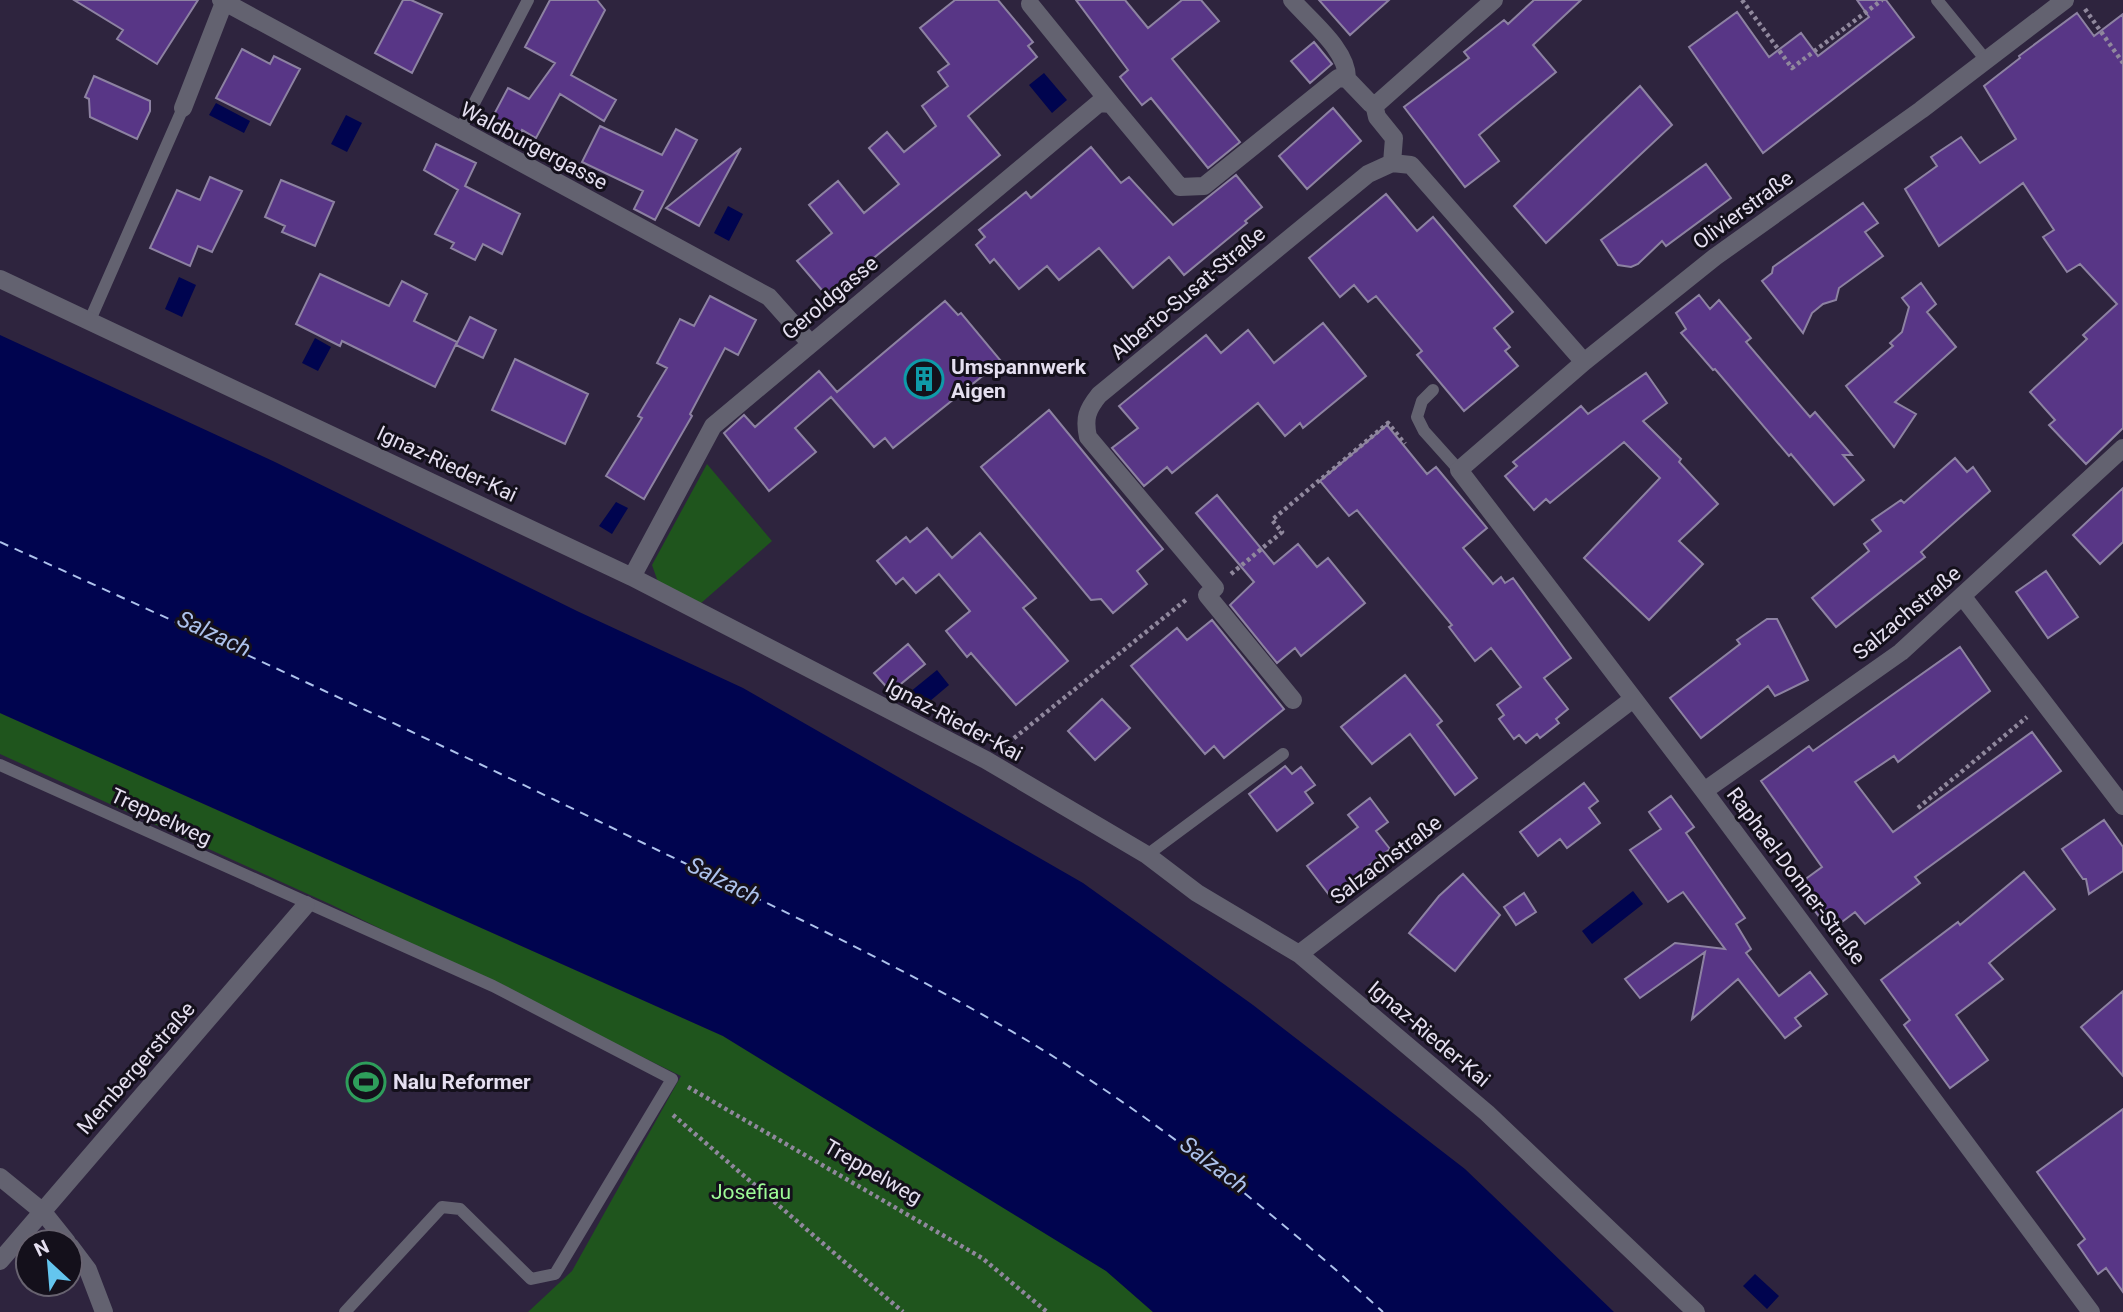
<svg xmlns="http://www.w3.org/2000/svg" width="2123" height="1312" font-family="Roboto,sans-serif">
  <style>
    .green { fill: #1f551d }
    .water { fill: #00044f }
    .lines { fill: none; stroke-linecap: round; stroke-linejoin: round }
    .ferry { stroke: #adc2ec; stroke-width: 2; stroke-dasharray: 9 7; stroke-linecap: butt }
    .building { fill: #583686; stroke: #8d82a2; stroke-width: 2 }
    .path { stroke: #90889d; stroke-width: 4.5; stroke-dasharray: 3.5 3.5; stroke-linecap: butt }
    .service { stroke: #636270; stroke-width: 12 }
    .minor { stroke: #636270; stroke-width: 18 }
    .labels { text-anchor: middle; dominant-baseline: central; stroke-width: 6; stroke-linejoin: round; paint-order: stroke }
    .street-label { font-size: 21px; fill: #e5dff0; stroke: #14101b }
    .poi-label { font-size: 21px; font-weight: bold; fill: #e5dff0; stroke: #14101b; text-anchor: start }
    .park-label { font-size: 21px; fill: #9dfa96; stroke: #14101b }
    .water-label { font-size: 23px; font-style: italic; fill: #adc2ec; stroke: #14101b }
  </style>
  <rect width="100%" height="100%" fill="#2e243e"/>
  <!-- green -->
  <path class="green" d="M707,464L772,541L700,604L658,582L652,565Z
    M0,713L723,1036L1107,1271L1153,1312H528L572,1271L681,1076L332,905L0,754Z"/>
  <!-- water -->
  <path class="water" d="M1044,73L1067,100L1052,113L1029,85Z
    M216,103L250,121L244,133L209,115Z
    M346,115L362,123L347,152L331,144Z
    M728,206L743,214L729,241L714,233Z
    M179,277L196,285L182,317L165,309Z
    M0,335L275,462L577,611L743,688L1083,883L1253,1005L1465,1169L1614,1312H1153L1106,1271L723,1036L0,713Z
    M315,338L331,347L318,371L302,363Z
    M616,502L628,508L612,534L599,526Z
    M937,670L949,685L923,707L910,692Z
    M1633,891L1643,904L1592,944L1582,931Z
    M1755,1274L1779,1296L1767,1309L1743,1286Z"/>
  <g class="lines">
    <!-- ferry -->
    <path class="ferry" d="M0,542C214,639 427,737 637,840C768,904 902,966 1028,1041C1155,1117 1273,1212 1383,1312"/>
  </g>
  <!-- building -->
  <path class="building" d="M74,0H198L157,64L117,39L123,30Z
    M403,0H411L442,14L412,73L375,53Z
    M550,0H597L605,10L571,75L616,100L604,121L560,94L536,138L522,130L519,136L491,120L508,88L529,99L555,63L525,47Z
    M955,0H998L1033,42L1028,46L1037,57L968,116L1000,155L827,296L797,261L832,233L809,205L838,181L864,213L899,184L869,148L887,132L904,152L936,126L922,106L948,86L938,72L949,64L920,28Z
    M1076,0H1125L1148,28L1182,0H1201L1219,21L1172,59L1240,142L1208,168L1151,98L1142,105L1130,90L1120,77L1128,70Z
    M1319,0H1389L1350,35Z
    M1534,0H1581L1533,45L1556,72L1479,135L1499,161L1465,187L1404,107L1469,58L1464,52L1504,20L1508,24Z
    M1857,0H1886L1914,37L1763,153L1689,47L1737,12L1769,57L1801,33L1818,56L1869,17Z
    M2077,13L2094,36L2123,14V428L2086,464L2049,425L2055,420L2030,392L2087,339L2083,335L2117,304L2080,264L2067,272L2043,237L2054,230L2023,183L1939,246L1905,189L1937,166L1931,157L1961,137L1980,163L2016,139L1984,86L2020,58L2019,56Z
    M1314,42L1332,64L1310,83L1291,61Z
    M242,49L270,64L274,56L300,69L270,125L216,98Z
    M94,76L150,101V111L137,139L90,117L89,99L85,97Z
    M1640,86L1672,125L1546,243L1514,206Z
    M1333,108L1361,141L1307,189L1279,156Z
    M600,126L662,155L676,129L697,140L655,220L634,209L643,191L582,162Z
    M436,144L476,163L465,186L520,214L502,254L483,244L475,260L451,248L454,243L435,234L458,190L424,170Z
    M1091,147L1121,183L1129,177L1173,225L1236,175L1262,207L1245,221L1247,223L1184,275L1169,257L1133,288L1099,248L1059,280L1047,266L1019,289L994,259L990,263L976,245L985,237L979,230L1026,192L1031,198Z
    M741,148L699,226L666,208Z
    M1706,164L1731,198L1666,246L1662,241L1638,264L1631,267L1618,265L1601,240Z
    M210,177L242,191L212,252L198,246L190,266L150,248L177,190L200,200Z
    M281,180L334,202L315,246L282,232L285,226L265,217Z
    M1386,194L1417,231L1433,217L1513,312L1494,328L1510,347L1505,351L1518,366L1464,411L1417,355L1422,351L1376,296L1368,302L1354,285L1340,297L1309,258Z
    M1863,203L1878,223L1865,232L1883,256L1839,288L1836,300L1823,304L1812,313L1803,333L1762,281L1772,273L1773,267Z
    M320,274L389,306L402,281L427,294L414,321L457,342L435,387L342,341L340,346L296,324Z
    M1921,283L1936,304L1927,312L1956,347L1895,402L1916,414L1894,447L1846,386L1893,346L1890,343L1902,332L1909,307L1902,298Z
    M1699,295L1710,309L1719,300L1751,338L1746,342L1810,417L1815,412L1852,455H1843L1864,480L1834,505L1791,454L1789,456L1715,369L1713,370L1681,333L1686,329L1676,313Z
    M710,296L756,320L738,355L725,348L690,414L692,416L644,499L606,476L642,418L638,416L667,368L657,363L680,319L694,326Z
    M945,301L958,315L961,313L1001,361L893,448L885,438L874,447L831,397L795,428L816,452L769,491L724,433L744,415L755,427L819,371L837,392Z
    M470,317L496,330L483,358L456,345Z
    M1323,323L1366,376L1303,428L1300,423L1285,436L1258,403L1172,473L1167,467L1144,486L1112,448L1138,428L1119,406L1206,335L1221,353L1248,330L1274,363Z
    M515,359L588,394L565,444L492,410Z
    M1646,373L1667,403L1643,421L1681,459L1679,462L1718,504L1679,541L1703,564L1649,620L1584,558L1660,478L1624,442L1550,503L1546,499L1534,510L1505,476L1517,466L1513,462L1581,406L1588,414Z
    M1049,410L1163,549L1137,571L1147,584L1113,613L1101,599L1091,600L981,467Z
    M1387,425L1427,474L1436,467L1487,528L1463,548L1493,584L1501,577L1505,583L1513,578L1571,658L1544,678L1568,709L1556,719L1559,723L1540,738L1537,734L1526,743L1519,735L1514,739L1499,719L1504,715L1497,705L1521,687L1491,648L1475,661L1449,627L1452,625L1357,510L1349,516L1320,481Z
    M1955,458L1967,472L1973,467L1990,491L1921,552L1925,557L1836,627L1812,598L1869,551L1864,544L1881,531L1872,520L1901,500L1904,503Z
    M2123,488V542L2100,564L2073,535Z
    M1217,495L1274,564L1298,544L1317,567L1328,558L1365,603L1301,656L1295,648L1277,663L1230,605L1254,582L1196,513Z
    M927,528L952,558L980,533L1036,598L1023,608L1068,661L1016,705L971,653L967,657L946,631L970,611L939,574L916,593L903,578L896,584L877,561L906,537L910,542Z
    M2046,571L2078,617L2048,638L2016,592Z
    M1767,619H1777L1808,680L1775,696L1768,686L1701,738L1670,698L1740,644L1737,640Z
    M1212,620L1284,709L1224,758L1214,746L1205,754L1131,666L1177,628L1187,640Z
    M908,644L925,664L891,692L874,673Z
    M1960,647L1990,691L1898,762L1894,756L1855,782L1893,832L2032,732L2061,771L1915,877L1920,883L1865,924L1855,912L1830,931L1796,886L1822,867L1761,781L1809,746L1813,751Z
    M1405,675L1442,721L1437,725L1477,778L1455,795L1410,734L1372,764L1341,727Z
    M1102,699L1130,728L1095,760L1068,731Z
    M1285,766L1292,774L1301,767L1315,785L1305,792L1313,803L1277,831L1249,794Z
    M1584,783L1598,801L1589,808L1600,823L1567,848L1560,839L1538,856L1520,832Z
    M1671,796L1694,827L1686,833L1745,918L1736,924L1751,949L1746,953L1779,996L1810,972L1827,994L1795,1018L1801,1026L1785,1038L1738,979L1692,1019L1705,952L1640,998L1625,979L1675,943L1725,949L1683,892L1668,902L1630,850L1661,829L1649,812Z
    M1370,798L1388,822L1376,831L1390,849L1330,896L1307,866L1358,827L1348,815Z
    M2104,820L2123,847V871L2089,894L2086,879H2083L2062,849Z
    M2024,872L2055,909L1989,963L2003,979L1956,1015L1988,1060L1950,1088L1904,1025L1910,1020L1881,980L1958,922L1960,925Z
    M1463,874L1500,915L1455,971L1409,933L1439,896Z
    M1524,893L1536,912L1516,925L1504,907Z
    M2123,991V1076L2081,1027Z
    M2123,1109V1292L2106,1268L2098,1274L2078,1245L2085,1239L2037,1172Z"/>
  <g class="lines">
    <!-- path -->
    <path class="path" d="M1742,0L1792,68L1882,0
      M2085,9L2123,63
      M1231,574L1282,532L1272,520L1388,423L1405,444
      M1003,747L1187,599
      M1918,808L2027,717
      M688,1087L982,1258L1047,1312
      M673,1115L903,1312"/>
    <!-- service -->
    <path class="service" d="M1937,0L1986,60
      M459,132L528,0
      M90,320L183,108
      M1433,390L1422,401L1417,417L1424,431L1459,470
      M0,765L493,986L672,1079L555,1274L531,1279L460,1209L442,1207L345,1312
      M1147,855L1283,754"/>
    <!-- minor -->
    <path class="minor" d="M221,0L769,297L811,344
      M1292,0C1310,21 1348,50 1347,79
      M2065,0L1921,110L1715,257L1584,362L1459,470L1704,791L2091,1312
      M1030,4L1111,104
      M1374,104L1377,117L1394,138L1392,163
      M183,108L225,0
      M0,279L632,577L986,760L1147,855L1197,893L1299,954L1487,1113L1696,1312
      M632,577L713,426L1099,103L1111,104L1180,187L1204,186L1338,78L1347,79L1371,104L1379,102L1494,0
      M1963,597L2123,806
      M1293,700L1207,595L1215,588L1088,437C1084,418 1087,410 1099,395L1368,174L1392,163L1411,165L1584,362
      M1704,791L1901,652L2123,448
      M1299,954L1633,699
      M0,1177L43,1212L67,1242
      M70,1246L88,1270L104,1312
      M0,1261L306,905"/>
  </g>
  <!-- icons -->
  <defs>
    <symbol id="building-ring" viewBox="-11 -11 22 22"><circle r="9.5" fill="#14101b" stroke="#0f9aa8" stroke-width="1.5"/><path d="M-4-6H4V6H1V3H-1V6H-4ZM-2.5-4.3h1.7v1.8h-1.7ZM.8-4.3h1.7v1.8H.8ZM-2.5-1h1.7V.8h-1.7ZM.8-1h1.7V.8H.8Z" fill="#0f9aa8"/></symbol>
    <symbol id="stadium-ring" viewBox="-11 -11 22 22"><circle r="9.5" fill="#14101b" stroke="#2e9e5b" stroke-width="1.5"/><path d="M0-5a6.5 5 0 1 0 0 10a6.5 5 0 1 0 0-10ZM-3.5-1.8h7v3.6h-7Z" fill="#2e9e5b"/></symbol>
  </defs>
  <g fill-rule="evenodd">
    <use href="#building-ring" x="902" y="357" width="44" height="44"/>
    <use href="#stadium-ring" x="344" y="1060" width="44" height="44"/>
  </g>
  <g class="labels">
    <!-- street labels -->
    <g class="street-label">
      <text transform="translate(534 146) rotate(28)">Waldburgergasse</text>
      <text transform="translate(1743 210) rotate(-36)">Olivierstraße</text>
      <text transform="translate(1188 293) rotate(-40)">Alberto-Susat-Straße</text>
      <text transform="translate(830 298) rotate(-40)">Geroldgasse</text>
      <text transform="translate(447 464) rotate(25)">Ignaz-Rieder-Kai</text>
      <text transform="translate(1907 613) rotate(-40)">Salzachstraße</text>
      <text transform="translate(954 720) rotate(28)">Ignaz-Rieder-Kai</text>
      <text transform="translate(161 817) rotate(25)">Treppelweg</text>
      <text transform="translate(1386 860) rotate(-37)">Salzachstraße</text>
      <text transform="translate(1796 876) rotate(53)">Raphael-Donner-Straße</text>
      <text transform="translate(1429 1034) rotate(40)">Ignaz-Rieder-Kai</text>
      <text transform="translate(136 1068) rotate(-49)">Membergerstraße</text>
      <text transform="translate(873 1172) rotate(30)">Treppelweg</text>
    </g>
    <!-- poi labels -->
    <g class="poi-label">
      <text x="951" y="367">Umspannwerk<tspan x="951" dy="24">Aigen</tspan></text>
      <text x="393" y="1082">Nalu Reformer</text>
    </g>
    <!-- park labels -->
    <g class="park-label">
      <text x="751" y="1192">Josefiau</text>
    </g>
    <!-- water labels -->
    <g class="water-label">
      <text transform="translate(214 634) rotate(25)">Salzach</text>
      <text transform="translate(724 881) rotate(27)">Salzach</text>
      <text transform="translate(1214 1165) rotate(37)">Salzach</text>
    </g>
  </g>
  <!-- north arrow -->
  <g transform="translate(49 1263) rotate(334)"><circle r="33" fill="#14101b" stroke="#686370" stroke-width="2"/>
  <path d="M0-5L12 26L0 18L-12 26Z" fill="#64c5ee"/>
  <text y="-10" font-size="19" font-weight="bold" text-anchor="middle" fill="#e5dff0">N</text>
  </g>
</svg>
